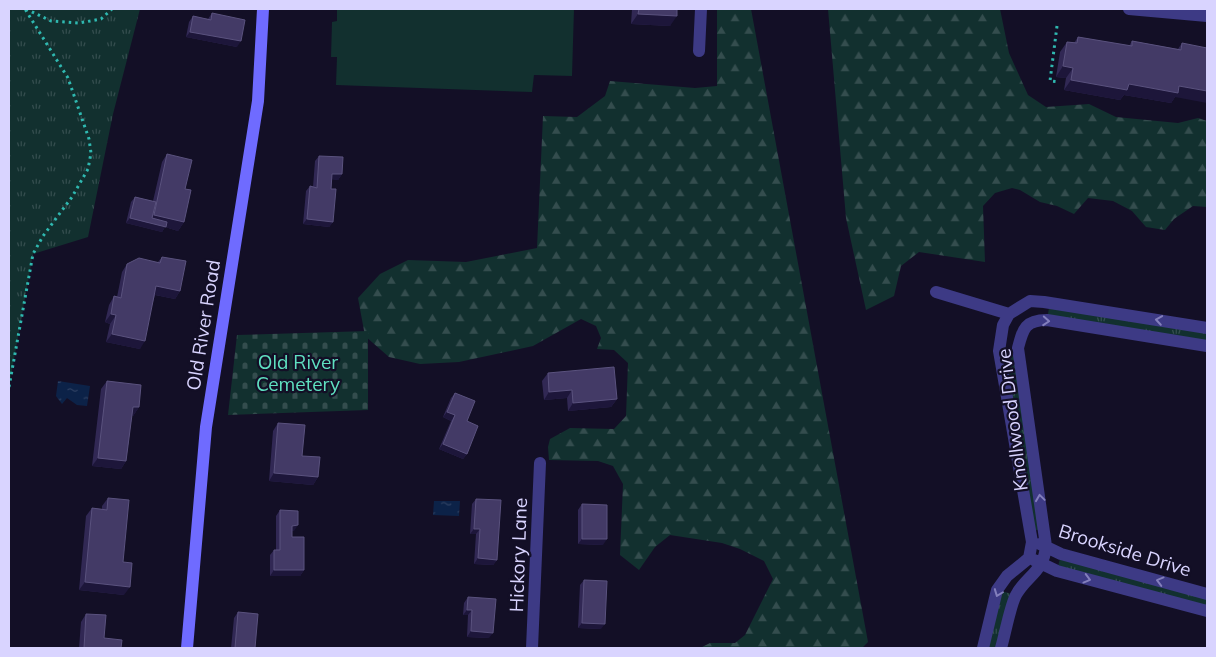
<svg xmlns="http://www.w3.org/2000/svg" width="1216" height="657" font-family="Mulish,sans-serif">
  <style>
    .grass { fill: url(#grass-tufts) }
    .forest { fill: url(#forest-firs) }
    .cemetery { fill: url(#cemetery-stones) }
    .park { fill: #12302f }
    .water { fill: url(#water-ripples) }
    .lines { fill: none; stroke-linecap: round; stroke-linejoin: round }
    .path { stroke: #2fb8b0; stroke-width: 3; stroke-dasharray: 2.5 4; stroke-linecap: butt }
    .minor { stroke: #3d3a85; stroke-width: 12 }
    .secondary { stroke: #6f6bff; stroke-width: 12 }
    .wall { fill: #312854 }
    .shaded-wall { fill: #1d163a }
    .building { fill: #433a66; stroke: #5a527e }
    .oneway { stroke: #837fbc }
    .labels { text-anchor: middle; dominant-baseline: central; stroke-width: 4.5; stroke-linejoin: round; paint-order: stroke }
    .street-label { font-size: 19px; fill: #d9d4ff; stroke: #130f26 }
    .park-label { font-size: 19px; fill: #5fe0c0; stroke: #130f26 }
  </style>
  <defs>
    <pattern id="grass-tufts" width="24" height="20" patternUnits="userSpaceOnUse" patternTransform="scale(1.25)"><rect width="24" height="20" fill="#12302f"/><path d="M3 7l-1-3M5 7V3M7 7l1-3M15 17l-1-3M17 17v-4M19 17l1-3" fill="none" stroke="#344d4e"/></pattern>
    <pattern id="forest-firs" width="22" height="20" patternUnits="userSpaceOnUse" patternTransform="scale(1.25)"><rect width="22" height="20" fill="#12302f"/><path d="M5 1l3.5 6h-7zM16 11l3.5 6h-7z" fill="#344d4e"/></pattern>
    <pattern id="cemetery-stones" width="16" height="16" patternUnits="userSpaceOnUse" patternTransform="scale(1.25)"><rect width="16" height="16" fill="#12302f"/><path d="M2 7V4a2 2 0 0 1 4 0v3zM10 15v-3a2 2 0 0 1 4 0v3z" fill="#344d4e"/></pattern>
    <pattern id="water-ripples" width="26" height="14" patternUnits="userSpaceOnUse" patternTransform="scale(1.25)"><rect width="26" height="14" fill="#0c2248"/><path d="M2 4q2-2 4 0t4 0M15 11q2-2 4 0t4 0" fill="none" stroke="#2f4163"/></pattern>
  </defs>
  <rect width="100%" height="100%" fill="#130f26"/>
  <!-- grass -->
  <path class="grass" d="M9,9H140L113,114L88,237L33,254L9,387Z
    M1050,302L1207,328V346L1047,320Z
    M1018,348L1045,529L1030,531L999,351Z
    M1061,554L1207,594V611L1057,571Z
    M997,590L1016,595L1001,648H982Z"/>
  <!-- forest -->
  <path class="forest" d="M717,9H751L868,642L862,648H700L710,643H735L745,635L773,579L764,561L740,549L722,543L670,535L655,547L639,570L620,555L623,484L613,466L598,461L549,460L548,447L550,439L570,428L614,429L626,416L628,363L614,350L597,349L601,338L596,326L581,319L533,346L459,362L420,364L389,357L365,336L358,298L380,274L408,260L466,262L537,248L543,116L577,117L605,96L610,81L695,88L717,86Z
    M828,9H1000L1009,53L1028,95L1046,107L1089,104L1116,117L1178,123L1198,118L1207,121V207L1193,206L1174,219L1165,230L1146,227L1132,211L1113,201L1088,198L1074,214L1057,206L1040,202L1020,190L1012,188L995,193L983,206L985,262L919,252L901,266L894,296L866,310L846,218Z"/>
  <!-- cemetery -->
  <path class="cemetery" d="M368,331V410L228,415L237,335Z"/>
  <!-- park -->
  <path class="park" d="M337,9H574L572,76L534,75L532,92L336,85L337,57H331L332,22L337,21Z"/>
  <!-- water -->
  <path class="water" d="M58,381L90,386L87,406L77,405L67,398L62,404L56,396Z
    M434,501H460L459,516L433,515Z"/>
  <g class="lines">
    <!-- path -->
    <path class="path" d="M26,9L51,21L79,23L101,19L112,9
      M1057,26L1050,81L1059,82
      M9,387L33,254L43,236L72,197L88,169L91,153L89,139L68,78L25,9"/>
    <!-- minor -->
    <path class="minor" d="M1129,9L1207,16
      M699,51L701,9
      M936,292L1009,314
      M1009,314L1003,325L999,351L1032,542L1029,558
      M1009,314L1030,301L1044,302L1207,328
      M1040,544L1061,554L1207,594
      M1034,560L1057,571L1207,611
      M532,648L540,463
      M983,648L997,590L1007,576L1029,558
      M1001,648C1005,635 1010,606 1016,595C1026,576 1044,572 1046,546L1018,348C1023,329 1025,320 1047,320L1207,346"/>
    <!-- secondary -->
    <path class="secondary" d="M187,648L206,427L258,101L263,9"/>
  </g>
  <!-- wall -->
  <path class="wall" d="M632,9H677L670,26L631,24Z
    M212,13L237,47L186,37L189,22L193,16L208,19Z
    M1078,37L1129,46L1132,41L1178,49L1182,43L1175,97L1171,103L1124,95L1120,100L1064,90L1066,78L1056,77L1060,52L1067,42L1074,43Z
    M167,154L185,189L184,222L178,231L165,227L162,232L126,223L131,202L135,197L153,201L162,162Z
    M319,156L342,174L338,180L332,179L331,189L333,222L329,227L303,224L306,191L310,186L313,187L315,161Z
    M162,257L180,291L175,299L155,295L140,349L106,342L110,324L105,322L109,305L114,296L117,297L122,272L127,264L158,262Z
    M548,373L617,399L611,407L568,411L567,398L544,400L542,381Z
    M107,381L139,407L133,416L132,415L126,461L121,469L92,466L101,389Z
    M455,393L467,421V454L463,459L439,449L451,421L443,417L451,398Z
    M278,423L318,477L313,485L269,481L273,431Z
    M108,498L123,562L124,595L79,590L86,516L92,508L102,509V506Z
    M476,499L497,560L493,565L474,564L476,534H470L472,504Z
    M582,504L603,545L578,544V510Z
    M280,510L294,531H292V537L304,570L300,576H270V555L274,550H276V516Z
    M584,580L601,629L578,628L580,585Z
    M468,597L489,638L467,637L468,615H463L464,603Z
    M238,612L255,648H231L234,618Z
    M86,614L104,638L121,648H79L81,622Z"/>
  <!-- shaded-wall -->
  <path class="shaded-wall" d="M638,14L677,16L670,26L631,24Z
    M190,32L241,41L237,47L186,37Z
    M1063,66L1073,68L1066,78L1056,77Z
    M1071,80L1179,86L1207,91V103L1175,97L1171,103L1124,95L1120,100L1064,90Z
    M332,174H342L338,180L328,179Z
    M154,215L184,222L178,231L165,227L162,232L126,223L130,218L148,223Z
    M307,219L333,222L329,227L303,224Z
    M156,286L180,291L175,299L151,294Z
    M111,314L116,315L110,324L105,322Z
    M112,334L145,341L140,349L106,342Z
    M572,390L567,398L544,400L549,392Z
    M617,399L611,407L568,411L573,403Z
    M133,407H139L133,416L127,415Z
    M447,412L455,415L451,421L443,417Z
    M443,444L467,454L463,459L439,449Z
    M98,458L126,461L121,469L92,466Z
    M274,473L318,477L313,485L269,481Z
    M298,525L294,531H288L292,526Z
    M474,529H480L476,534H470Z
    M582,539H607L603,545L578,544Z
    M478,558L497,560L493,565L474,564Z
    M274,570H304L300,576H270Z
    M85,582L130,587L124,595L79,590Z
    M467,610H472L468,615H463Z
    M582,623L605,624L601,629L578,628Z
    M471,631L493,633L489,638L467,637Z"/>
  <!-- building -->
  <path class="building" d="M639,9H677V16L638,14Z
    M212,13L245,20L241,41L190,32L193,16L211,20Z
    M1078,37L1132,46V41L1181,50L1182,43L1207,48V91L1179,86L1178,93L1129,84L1127,90L1071,80L1073,68L1063,66L1067,42L1077,43Z
    M167,154L192,160L185,189L191,190L184,222L154,215Z
    M319,156L343,157L342,174H332L331,189H336L333,222L307,219L310,186L317,188Z
    M135,197L156,202L152,218L167,222L166,227L130,218Z
    M162,257L186,261L180,291L156,286L145,341L112,334L116,315L111,314L114,296L121,298L127,264L139,258L160,263Z
    M614,367L617,399L573,403L572,390L549,392L548,373Z
    M107,381L141,385L139,407H133L126,461L98,458Z
    M455,393L475,401L467,421L478,426L467,454L443,444L455,415L447,412Z
    M278,423L305,425L302,456L320,457L318,477L274,473Z
    M108,498L129,500L123,562L132,563L130,587L85,582L92,508L107,510Z
    M476,499L501,500L497,560L478,558L480,529H474Z
    M582,504L607,505V539H582Z
    M280,510L298,511V525L292,526V537H304V570H274V550H280Z
    M584,580L607,581L605,624L582,623Z
    M468,597L496,599L493,633L471,631L472,610H467Z
    M238,612L258,614L255,648H235Z
    M86,614L106,615L104,638L122,640L121,648H84Z"/>
  <!-- one-way arrows -->
  <defs><path id="oneway-chevron" d="M-2-3.5L2.5 0L-2 3.5" fill="none" stroke-width="1.6" stroke-linecap="round" stroke-linejoin="round" transform="scale(1.25)"/></defs>
  <g class="oneway">
    <use href="#oneway-chevron" transform="translate(1159 320) rotate(-171)"/>
    <use href="#oneway-chevron" transform="translate(1046 321) rotate(4)"/>
    <use href="#oneway-chevron" transform="translate(1040 498) rotate(-98)"/>
    <use href="#oneway-chevron" transform="translate(1087 579) rotate(15)"/>
    <use href="#oneway-chevron" transform="translate(1160 581) rotate(-165)"/>
    <use href="#oneway-chevron" transform="translate(998 593) rotate(111)"/>
  </g>
  <g class="labels">
    <!-- street labels -->
    <g class="street-label">
      <text transform="translate(203 325) rotate(-81)">Old River Road</text>
      <text transform="translate(1012 420) rotate(-97)">Knollwood Drive</text>
      <text transform="translate(1125 550) rotate(17)">Brookside Drive</text>
      <text transform="translate(518 555) rotate(-88)">Hickory Lane</text>
    </g>
    <!-- park labels -->
    <g class="park-label">
      <text x="298" y="362">Old River<tspan x="298" dy="22">Cemetery</tspan></text>
    </g>
  </g>
  <!-- border -->
  <rect width="1216" height="657" fill="none" stroke="#d9d4ff" stroke-width="20"/>
</svg>
